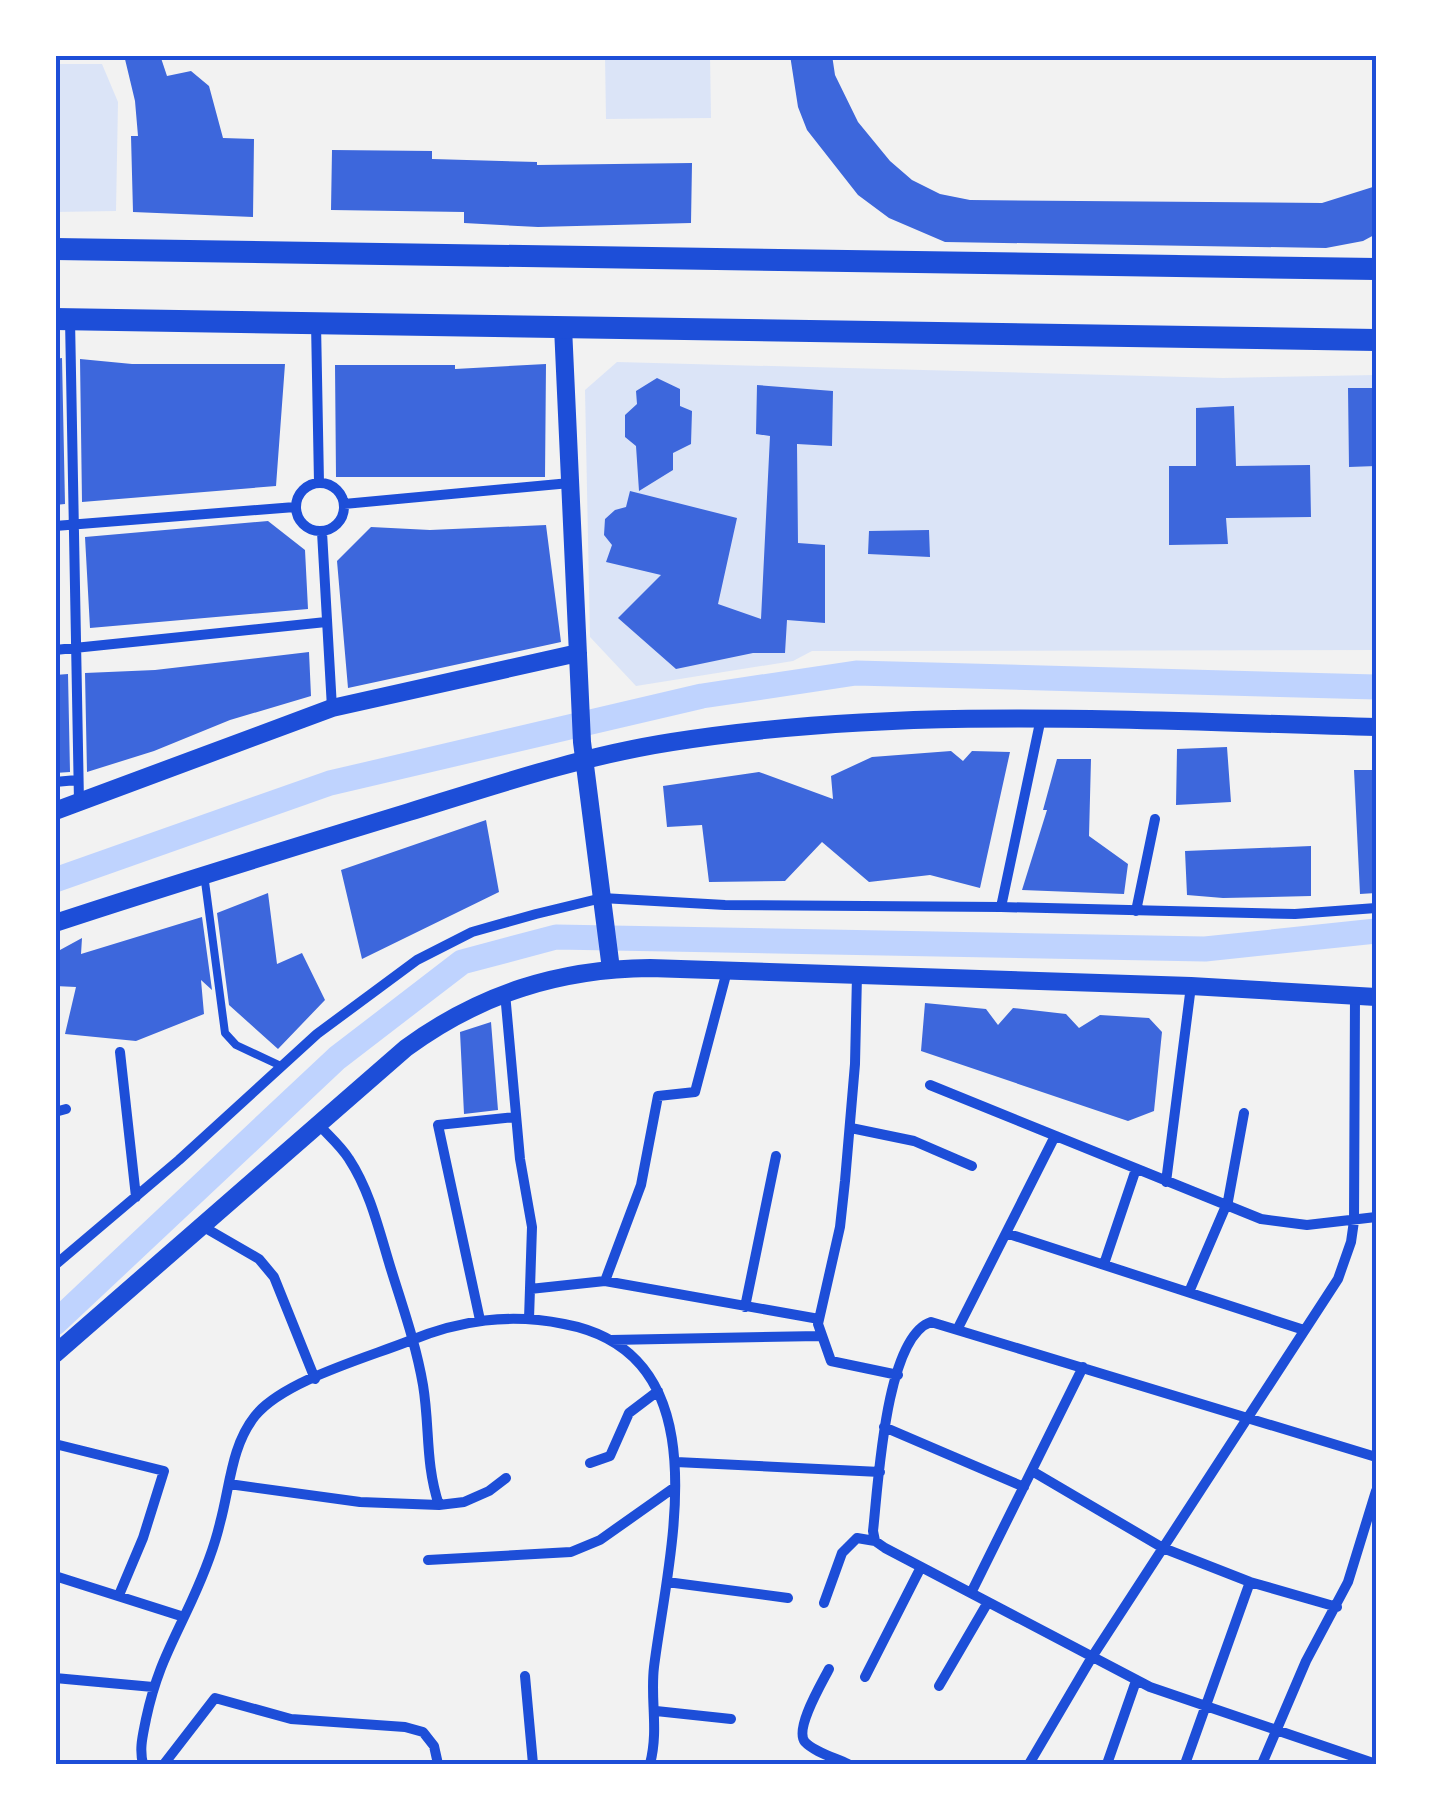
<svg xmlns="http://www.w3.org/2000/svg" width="1431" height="1819" font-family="'Libre Baskerville',serif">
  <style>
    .green { fill: #dbe4f7 }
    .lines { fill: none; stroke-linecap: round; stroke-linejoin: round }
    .canal { stroke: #bfd3fe; stroke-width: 25 }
    .building { fill: #3d67dc }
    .service { stroke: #1d4ed8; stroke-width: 8 }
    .minor { stroke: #1d4ed8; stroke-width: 10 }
    .tertiary { stroke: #1d4ed8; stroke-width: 18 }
    .primary { stroke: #1d4ed8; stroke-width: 22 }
    .neatline { fill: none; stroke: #1d4ed8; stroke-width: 4 }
  </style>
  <rect width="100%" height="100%" fill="#f2f2f2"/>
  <!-- green -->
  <path class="green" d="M605,55H710L711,118L606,119Z
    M55,64H102L118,102L116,211L55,212Z
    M617,362L1223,378L1376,375V650L812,651L793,661L636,686L590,637L585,390Z"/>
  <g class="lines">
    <!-- canal -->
    <path class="canal" d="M55,880L330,783L702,696L856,673L1376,687
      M55,1323L337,1058L462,962L556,937L1205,949L1376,931"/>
  </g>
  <!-- building -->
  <path class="building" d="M124,55H160L167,76L191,71L209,86L223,138L254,139L253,217L133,212L131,136H138L135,101Z
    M790,55H832L835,75L858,122L890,161L912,180L940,194L970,200L1322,203L1376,186V234L1363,241L1326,248L945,242L889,218L858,195L807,130L798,107Z
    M332,150L432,151V159L537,162V165L692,163L691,223L538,227L464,223V212L331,210Z
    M62,358L65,504L55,505V359Z
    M80,359L132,364H285L276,486L82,502Z
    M546,364L545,477H336L335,365H455V369Z
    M657,378L680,389V406L692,411L691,444L673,453V470L639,491L636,446L625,437V415L637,404L636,391Z
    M757,385L833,391L832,446L797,444L798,543L825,545V623L787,620L785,653H753L676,669L618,618L661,575L606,562L612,545L604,535L605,519L615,510L626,507L630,491L737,518L718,604L761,619L770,436L756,434Z
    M1348,388H1376V466L1349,467Z
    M1234,406L1236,466L1310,465L1311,517L1226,518L1228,544L1169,545V466H1196V408Z
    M268,521L305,550L308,609L90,628L85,537Z
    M546,525L561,642L348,688L337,561L371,527L430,530Z
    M929,530L930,557L868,554L869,531Z
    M309,652L311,696L230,720L154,751L87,772L85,673L155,670Z
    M68,674L70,772L55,773V675Z
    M1227,747L1231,802L1176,805L1177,749Z
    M951,751L963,761L972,751L1010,752L980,888L930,875L869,882L822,842L785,881L709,882L702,825L667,827L663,786L759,772L833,799L831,776L872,757Z
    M1057,759H1091L1089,836L1128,864L1124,894L1022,890L1047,810H1043Z
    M1354,770H1376V893L1360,894Z
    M486,820L499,892L362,959L341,870Z
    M1311,846V896L1223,898L1187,895L1185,851Z
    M268,893L277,964L302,953L325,1000L278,1049L229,1005L217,913Z
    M202,917L212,990L201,980L204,1014L136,1041L65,1034L76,987L55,986L60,950L82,938L81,954Z
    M925,1003L986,1009L998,1025L1013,1008L1066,1014L1079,1028L1100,1015L1149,1018L1162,1032L1154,1111L1128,1121L921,1051Z
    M491,1022L498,1110L464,1114L460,1032Z"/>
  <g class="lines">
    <!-- service -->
    <path class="service" d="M204,874L225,1033L236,1045L281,1066"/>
    <!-- minor -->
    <path class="minor" d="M70,319L79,802
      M316,323L319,483
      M296 507a24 24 0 1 1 48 0a24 24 0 1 1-48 0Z
      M344,504L570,483
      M55,526L295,507
      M322,532L332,708
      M55,650L326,622
      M55,782L77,780
      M1001,907L1041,718
      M1136,911L1155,819
      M857,975L855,1064L845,1181L840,1227L818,1324L831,1361L898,1375
      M505,993L520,1159L532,1227L529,1319
      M120,1052L136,1197
      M930,1085L1261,1219L1307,1225L1376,1217
      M55,1112L66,1109
      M318,1124C328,1135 341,1146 349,1159C370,1191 379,1230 390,1266C402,1305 416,1344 423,1385C430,1427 425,1463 439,1505
      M851,1128L914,1141L972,1166
      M1166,1182L1191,986
      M202,1226L259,1259L274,1277L315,1379
      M1006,1233L1304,1330
      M1104,1264L1136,1169
      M55,1265L179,1160L317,1034L417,960L472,932L536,914L602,898L725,905L1001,907L1295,914L1376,908
      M605,1281L641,1185L658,1096L695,1092L727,971
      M530,1289L605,1281L819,1319
      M1189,1292L1228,1201L1244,1113
      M745,1307L776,1156
      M480,1320L438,1125L515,1117
      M958,1328L1055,1136
      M611,1340L820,1336
      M884,1427L1024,1487
      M55,1444L164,1471L143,1538L119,1595
      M1376,1457L931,1322C885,1337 878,1488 873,1531L875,1541L885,1548L1150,1687L1376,1764
      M676,1462L880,1472
      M590,1463L610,1456L629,1413L658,1391
      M1032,1471L1163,1548L1250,1582L1337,1607
      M229,1484L360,1502L439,1505L464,1502L489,1491L506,1478
      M428,1560L571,1552L600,1540L675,1487
      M55,1576L184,1617
      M667,1582L788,1598
      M971,1593L1083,1367
      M824,1603L842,1553L857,1538L875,1541
      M829,1669C822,1683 794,1729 805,1742C814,1752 836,1758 848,1764
      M525,1676L533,1764
      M865,1677L921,1567
      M55,1678L153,1687
      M939,1686L988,1602
      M656,1711L731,1719
      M143,1764C139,1748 143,1735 146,1719C157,1668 171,1646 192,1600C203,1576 214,1549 220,1523C230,1487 231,1446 255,1416C283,1381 366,1358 409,1341C460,1320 509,1313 564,1324C725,1354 668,1554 654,1667C650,1700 659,1729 650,1764
      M164,1764L215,1698L291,1719L405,1727L423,1732L434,1746L438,1764
      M1029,1764L1092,1657L1338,1279L1351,1242L1354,1221L1355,995
      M1107,1764L1136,1681
      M1185,1764L1250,1582
      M1262,1764L1306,1661L1348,1582L1376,1491"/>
    <!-- tertiary -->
    <path class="tertiary" d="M563,327L582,742L611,969
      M55,811L332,708L578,653
      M55,923C173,884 291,848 409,812C496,785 582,756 672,742C905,705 1142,721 1376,727
      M55,1354L406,1048C480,994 558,969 650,968L1191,986L1376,997"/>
    <!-- primary -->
    <path class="primary" d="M55,249L1376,269
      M55,319L1376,340"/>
  </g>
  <!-- border -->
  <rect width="1431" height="1819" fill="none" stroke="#ffffff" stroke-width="115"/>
  <rect x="58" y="58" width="1316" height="1704" class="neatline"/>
</svg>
